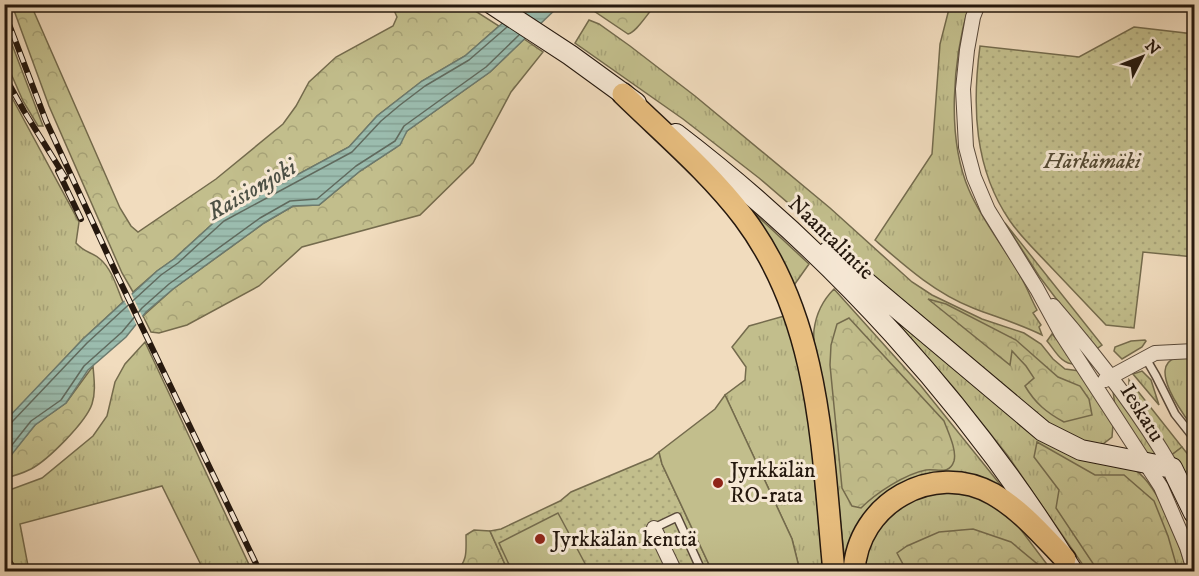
<svg xmlns="http://www.w3.org/2000/svg" width="1199" height="576" font-family="'IM FELL DW Pica',serif">
  <style>
    .grass { fill: url(#grass-tufts); stroke: #746b4d; stroke-width: 1.5 }
    .forest { fill: url(#forest-crowns); stroke: #746b4d; stroke-width: 1.5 }
    .park { fill: url(#park-dots); stroke: #746b4d; stroke-width: 1.5 }
    .garden { fill: #c2be8c; stroke: #746b4d; stroke-width: 1.5 }
    .water { fill: url(#water-rules); stroke: #6c7a6e; stroke-width: 1.5 }
    .pier { fill: #f1dcbe }
    .lines { fill: none; stroke-linecap: round; stroke-linejoin: round }
    .shore { stroke: #606a5e; stroke-width: 1.5 }
    .lane-casing { stroke: #58493a; stroke-width: 10 }
    .street-casing { stroke: #58493a; stroke-width: 16 }
    .secondary-casing { stroke: #25180e; stroke-width: 22 }
    .primary-casing { stroke: #25180e; stroke-width: 24 }
    .lane { stroke: #f6e8d5; stroke-width: 7 }
    .street { stroke: #f6e8d5; stroke-width: 14 }
    .secondary { stroke: #f6e8d5; stroke-width: 20 }
    .primary { stroke: #e8be7f; stroke-width: 21 }
    .rail-casing { stroke: #25180e; stroke-width: 6 }
    .rail { stroke: #f6e8d5; stroke-width: 4; stroke-dasharray: 11; stroke-linecap: butt }
    .poi-dot { fill: #8f2418; stroke: #f6e8d5; stroke-width: 2 }
    .labels { text-anchor: middle; dominant-baseline: central; stroke-width: 6; stroke-linejoin: round; paint-order: stroke }
    .park-label { font-size: 22px; font-style: italic; fill: #544a34; stroke: #f6e8d5 }
    .street-label { font-size: 22px; fill: #25180e; stroke: #f6e8d5 }
    .poi-label { font-size: 22px; fill: #25180e; stroke: #f6e8d5; text-anchor: start }
    .water-label { font-size: 24px; font-style: italic; fill: #4e5146; stroke: #f6e8d5 }
  </style>
  <defs>
    <pattern id="grass-tufts" width="24" height="20" patternUnits="userSpaceOnUse" patternTransform="scale(1.5)"><rect width="24" height="20" fill="#c2be8c"/><path d="M3 7l-1-3M5 7V3M7 7l1-3M15 17l-1-3M17 17v-4M19 17l1-3" fill="none" stroke="#a7a378"/></pattern>
    <pattern id="forest-crowns" width="20" height="18" patternUnits="userSpaceOnUse" patternTransform="scale(1.5)"><rect width="20" height="18" fill="#c2be8c"/><path d="M2 6a3 3 0 1 1 6 0M12 15a3 3 0 1 1 6 0" fill="none" stroke="#a7a378"/></pattern>
    <pattern id="park-dots" width="8" height="8" patternUnits="userSpaceOnUse" patternTransform="scale(1.5)"><rect width="8" height="8" fill="#c2be8c"/><path d="M2 2h.1M6 6h.1" fill="none" stroke="#a7a378" stroke-width="1.8" stroke-linecap="round"/></pattern>
    <pattern id="water-rules" width="6" height="5" patternUnits="userSpaceOnUse" patternTransform="scale(1.5)"><rect width="6" height="5" fill="#9bbcae"/><path d="M0 2.5h6" fill="none" stroke="#85a194"/></pattern>
  </defs>
  <rect width="100%" height="100%" fill="#f1dcbe"/>
  <filter id="stains"><feTurbulence type="fractalNoise" baseFrequency=".00333" numOctaves="4"/><feColorMatrix values="0 0 0 0 .2 0 0 0 0 .09 0 0 0 0 .02 0 0 0 .5 -.17"/></filter>
  <radialGradient id="worn" r=".72"><stop offset=".6" stop-color="#630" stop-opacity="0"/><stop offset="1" stop-color="#630" stop-opacity=".3"/></radialGradient>
  <!-- grass -->
  <path class="grass" d="M950,5H969C953,59 946,137 969,190C983,223 1007,250 1023,281C1028,290 1032,301 1037,310L1033,313L1041,325L1039,327L1042,335C1020,324 996,317 973,308C935,293 906,267 875,240L932,154L940,44Z
    M589,20L599,24L630,46L695,96L830,208L912,282L932,295L982,319L1024,333L1041,344L1053,359L1065,369L1080,371L1113,424L1112,437L1103,444C1083,447 1048,424 1031,412L759,178L683,119L575,43Z
    M10,94L79,222L76,243C86,254 91,251 100,259C112,269 117,288 123,302L83,339L5,422L4,97Z
    M751,210L809,264L792,288Z
    M1005,223L1102,345L1095,350L1039,276Z
    M834,289L921,386L1003,488L970,480L863,518C852,535 849,552 846,571C839,512 834,452 825,393C823,372 812,351 814,330C816,314 823,300 834,289Z
    M885,309L1022,423L1131,467C1160,484 1178,540 1187,571H1087L1008,456L954,388Z
    M788,315L811,415L813,466L824,571H798V563L792,539L725,395L745,380L746,367L732,347L749,326Z
    M1052,334L1066,349L1076,364C1061,365 1055,350 1047,341Z
    M1145,340L1146,341L1142,347L1122,359L1114,351L1115,347L1131,341Z
    M145,342L252,571H204L162,486L20,524L29,571H11L5,545L4,492L42,478L93,436L107,416L115,382L125,364Z
    M1194,357V429C1186,418 1147,368 1175,358C1181,357 1189,357 1194,357Z
    M1142,371L1151,380L1159,405L1133,374Z
    M1129,380L1182,447L1169,457L1133,397L1129,388Z
    M1113,391L1159,453L1157,456L1147,455L1115,406Z
    M929,491L981,496L1015,522L1052,571L862,572V566L883,515Z"/>
  <!-- forest -->
  <path class="forest" d="M12,5H31L120,208L131,226L138,232L216,179L283,124L296,106L309,82L336,57L393,26L397,17L393,8L387,5H466L499,26L465,56L422,81L377,116L349,147L221,216L174,259L157,271L133,292L122,273L49,106Z
    M585,5H656C647,13 638,31 628,34Z
    M4,26H5L43,126H38L23,101L5,60Z
    M524,39L543,52L511,92L473,163L420,215L302,247L259,286L187,325L159,333L151,332L143,316L173,289L264,223L293,206L319,205L360,171L395,148L407,131L490,72Z
    M928,299L946,304L1016,340L1058,377L1080,386L1089,399L1092,415L1064,422C1047,413 1035,403 1025,386L1034,378L1026,366L1012,351L1010,365Z
    M849,318L944,421C948,432 957,450 954,461C949,476 936,468 926,470C905,474 876,493 861,508L852,506L842,488L830,365L831,345L837,324Z
    M93,366C94,379 96,392 92,404C86,422 48,460 31,469C23,473 14,476 5,478L4,463L35,425L66,403Z
    M1037,442L1095,475H1124L1154,501L1168,536L1178,571H1098L1056,508L1059,490L1034,457Z
    M1182,447L1194,462V504L1169,457Z
    M973,529L1011,542L1041,567L1043,571H900L905,568L897,553L907,546L939,532Z
    M474,530L490,531L508,571L456,572C468,560 466,551 466,535Z"/>
  <!-- park -->
  <path class="park" d="M1134,27L1194,34V257L1143,252L1134,328L1106,325C1087,305 1068,285 1049,265C1036,251 1021,237 1010,221C974,169 972,106 980,46L1079,57Z
    M659,452L662,464L712,571H508L490,531L501,529L560,501L571,492L652,458Z"/>
  <!-- garden -->
  <path class="garden" d="M725,395L792,539L798,563V571H712L662,464L659,452L715,409Z
    M558,513L589,571H512L499,543Z"/>
  <!-- water -->
  <path class="water" d="M523,5H560L490,72L407,131L400,145L360,171L319,205L293,206L264,223L173,289L146,312L126,337L88,370L66,403L35,425L5,463L4,422L83,339L157,271L174,259L221,216L349,147L377,116L422,81L465,56Z"/>
  <!-- pier -->
  <path class="pier" d="M130,291L144,320L138,328L123,298Z"/>
  <g class="lines">
    <!-- shore -->
    <path class="shore" d="M4,425L11,423L87,343L161,275L178,263L224,221L352,152L381,121L400,105L425,86L469,60L507,27
      M4,455L31,421L61,400L84,366L122,332L142,308L169,284L260,218L290,201L317,199L356,166L395,141L404,126L486,67L519,35"/>
    <defs>
      <path id="lane" d="M1145,357L1156,376L1175,414L1194,438
        M654,528L677,517L702,572"/>
      <path id="street" d="M978,4L973,17L967,50L963,89L966,147L974,177L988,210L1037,289L1061,333L1161,487L1187,547L1194,570
        M1053,306C1097,357 1138,409 1172,468
        M1105,380L1155,353L1194,351
        M654,528L675,572"/>
      <path id="secondary" d="M492,4L570,55L636,103
        M676,134C832,253 969,404 1073,572
        M829,251L1043,431L1081,450L1172,468L1194,513
        M4,568L6,572"/>
      <path id="primary" d="M623,94C664,134 710,173 744,218C821,321 822,449 834,572
        M854,572C857,504 933,460 993,494C1021,510 1043,536 1065,559"/>
    </defs>
    <!-- lane casing -->
    <use href="#lane" class="lane-casing"/>
    <!-- street casing -->
    <use href="#street" class="street-casing"/>
    <!-- secondary casing -->
    <use href="#secondary" class="secondary-casing"/>
    <!-- primary casing -->
    <use href="#primary" class="primary-casing"/>
    <!-- lane -->
    <use href="#lane" class="lane"/>
    <!-- street -->
    <use href="#street" class="street"/>
    <!-- secondary -->
    <use href="#secondary" class="secondary"/>
    <!-- primary -->
    <use href="#primary" class="primary"/>
    <defs>
      <path id="rail" d="M4,11L46,121L117,275L260,572
        M4,75L24,111L65,177
        M58,171L81,219"/>
    </defs>
    <!-- rail casing -->
    <use href="#rail" class="rail-casing"/>
    <!-- rail -->
    <use href="#rail" class="rail"/>
  </g>
  <!-- markers -->
  <g class="poi-dot">
    <circle cx="718" cy="483" r="6"/>
    <circle cx="540" cy="539" r="6"/>
  </g>
  <g class="labels">
    <!-- park labels -->
    <g class="park-label">
      <text x="1092" y="161">Härkämäki</text>
    </g>
    <!-- street labels -->
    <g class="street-label">
      <text transform="translate(831 238) rotate(44)">Naantalintie</text>
      <text transform="translate(1142 413) rotate(58)">Ieskatu</text>
    </g>
    <!-- poi labels -->
    <g class="poi-label">
      <text x="730" y="470">Jyrkkälän<tspan x="730" dy="25">RO-rata</tspan></text>
      <text x="552" y="539">Jyrkkälän kenttä</text>
    </g>
    <!-- water labels -->
    <g class="water-label">
      <text transform="translate(252 190) rotate(-30)">Raisionjoki</text>
    </g>
  </g>
  <!-- margin -->
  <rect width="1199" height="576" fill="none" stroke="#f1dcbe" stroke-width="24"/>
  <rect x="6" y="6" width="1187" height="564" fill="none" stroke="#25180e" stroke-width="3"/>
  <rect x="12" y="12" width="1175" height="552" fill="none" stroke="#25180e" stroke-width="1.5"/>
  <!-- north arrow -->
  <g transform="translate(1142 57) rotate(48)" stroke="#f6e8d5" stroke-width="4.5" paint-order="stroke">
  <path d="M0-4.5L10 22L0 15L-10 22Z" fill="#25180e"/>
  <text y="-9" font-size="16" font-weight="bold" text-anchor="middle" fill="#25180e">N</text>
  </g>
  <rect width="100%" height="100%" filter="url(#stains)"/>
  <rect width="100%" height="100%" fill="url(#worn)"/>
</svg>
